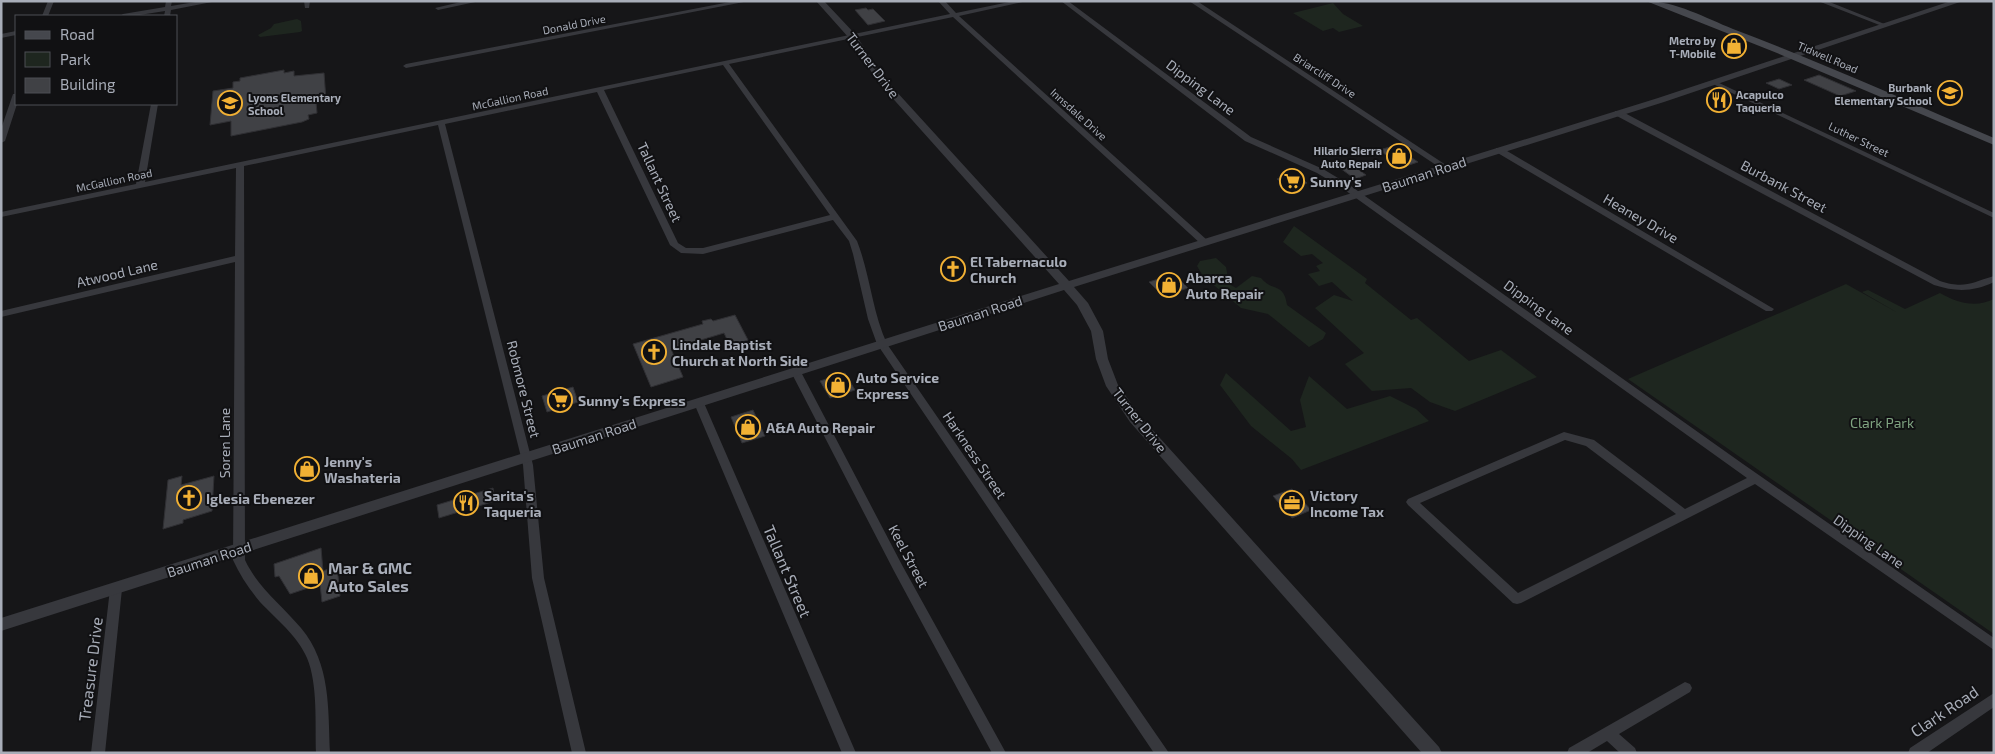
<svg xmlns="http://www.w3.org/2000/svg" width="1995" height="754" font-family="'Exo 2',sans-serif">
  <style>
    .green { fill: #1e261f }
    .building { fill: #404145; stroke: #303034 }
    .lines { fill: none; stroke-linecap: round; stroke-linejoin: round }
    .minor { fill: #37383d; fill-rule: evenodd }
    .tertiary { fill: #37383d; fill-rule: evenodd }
    .secondary { fill: #45474d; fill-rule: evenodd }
    .labels { text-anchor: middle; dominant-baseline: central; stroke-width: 4; stroke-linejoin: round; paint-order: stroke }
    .far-street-label { font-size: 11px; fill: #a8adb8; stroke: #111113 }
    .far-poi-label { font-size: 11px; font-weight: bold; fill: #a8adb8; stroke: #111113; text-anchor: end }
    .street-label { font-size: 14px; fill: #a8adb8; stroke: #111113 }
    .poi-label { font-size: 14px; font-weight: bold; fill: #a8adb8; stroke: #111113; text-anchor: start }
    .park-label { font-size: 14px; fill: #7fa381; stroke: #111113 }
    .near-poi-label { font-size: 16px; font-weight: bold; fill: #a8adb8; stroke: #111113; text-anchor: start }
    .near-street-label { font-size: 16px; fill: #a8adb8; stroke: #111113 }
  </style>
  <rect width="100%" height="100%" fill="#161618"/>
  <!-- green -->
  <path class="green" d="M1333,3L1343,14L1363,26L1339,32L1333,28L1323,31L1293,13Z
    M297,19L301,21L302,31L300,32L260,37L258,35L271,28L274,24Z
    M1294,226L1367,279L1365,283L1411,320L1417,318L1469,361L1501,350L1537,377L1455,411L1430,402L1411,388L1372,391L1345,364L1364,353L1315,308L1334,295L1353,301L1332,282L1319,286L1308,274L1320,271L1316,266L1323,263L1312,254L1301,256L1283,242Z
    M1216,258L1226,267L1229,284L1236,288L1252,276L1261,278C1272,292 1284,282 1287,305L1326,333L1323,339L1309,347L1268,314L1241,308L1203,276L1197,266L1200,261Z
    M1846,284L1898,313L1862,292L1868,290L1905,309L1940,293C1957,303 1976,308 1994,299V634L1628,379Z
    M1226,373L1291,431L1306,427L1300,400L1309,376L1347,409L1390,396L1416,409L1429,421L1301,470L1292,459L1251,426L1220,385Z"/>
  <!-- building -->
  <path class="building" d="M866,8L868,10L873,9L885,21L868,25L855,10Z
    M284,70V73L294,71V76L324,73L326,100L316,102L317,113L308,115L309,119L302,122L231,136V121L210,125L213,91L233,88V82L240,81V78Z
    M1819,75L1856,91L1840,96L1804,80Z
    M1779,79L1792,85L1779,89L1766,83Z
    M1394,146L1418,162L1403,167L1379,150Z
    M1352,165L1366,175L1355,179L1340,168Z
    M1294,173L1307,183L1290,188L1277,179Z
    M1174,274L1188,288L1163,296L1149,282Z
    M735,315L748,340L730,346L724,333L671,349L683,377L651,387L633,344L703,324L702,321L711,319L713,321Z
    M845,373L855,390L830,398L820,381Z
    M573,387L578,402L547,412L542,396Z
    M753,410L765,436L742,443L731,417Z
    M182,476L181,485L214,476L212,511L183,520V523L163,529L168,480Z
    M493,488L495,501L439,518L437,505Z
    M1292,489L1311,510L1292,518L1273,496Z
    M321,548L323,571L337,566L340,596L322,602L320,584L290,594L279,576L275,577L274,564Z"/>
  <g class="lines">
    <!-- minor -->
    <path class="minor" d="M48,1H54L48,16H42Z
      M166,1H172L171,6L201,1H217L171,10L170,16H164L165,11L133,16H120L123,14L165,7Z
      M304,1H310L309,8H305Z
      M465,1H480L438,10L435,8Z
      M735,1H749L406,68L403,66L406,64Z
      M938,1H945L956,13L1014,1H1027L959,16L1207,240L1208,242L1207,244H1201L953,17L729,64L857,241C870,274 872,311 887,344L1169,753H1154L877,344L868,319L853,254L849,241L833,220L703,254L681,253L670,245L597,92L445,124L533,465L544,578L586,753H572L532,578L523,465L438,125L244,166L245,560C258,588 282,605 301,628C331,664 328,708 330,753H316C315,724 318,684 307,658C297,635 276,619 260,602C249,589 240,575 233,560L235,262L1,317V311L235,256L236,168L1,217V212L136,184L151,104H158L145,182L950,14ZM723,65L830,215L703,248H686L678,243L604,90Z
      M1061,1H1068L1251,137L1323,169L1348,184L1743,464L1994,638V650L1755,484L1521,603L1517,604L1513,603L1408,505L1406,502L1408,499L1564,432L1594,440L1685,509L1747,478L1342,188L1317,173L1245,141ZM1565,440L1586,446L1676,514L1518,593L1420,503Z
      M1189,1H1197L1449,167L1445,169H1442Z
      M1818,1H1827L1887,25L1882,26Z
      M16,31V35L1,38V34Z
      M1715,81L1994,213V218L1713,84L1711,83Z
      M13,94H16L17,104L5,141L1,143V129Z
      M1615,111H1621L1940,281C1965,289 1970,283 1994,276V282C1973,292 1956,292 1934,285L1615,115Z
      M1496,148H1502L1774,309L1772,311H1766L1496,152Z
      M796,369L801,372L902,565L1006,753H992L894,571L791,372Z
      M699,399L704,403L856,753H842L694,403Z
      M116,584L120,586L122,589L105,753H91L110,589L112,586Z
      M1685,682L1690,684L1692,688L1690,692L1619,734L1635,748L1637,753H1620L1607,741L1587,753H1567L1569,748Z
      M1994,693V707L1927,753H1908L1910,748Z"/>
    <!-- tertiary -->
    <path class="tertiary" d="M816,1H824L855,34L885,79L1069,281L1658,98L1951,1H1963L1664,102L1074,287L1088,303L1103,331L1108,359L1118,385L1140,416L1439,747L1442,753H1422L1130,422L1106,386L1096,359L1091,331L1077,305L1064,290L1,631V618L1059,284L879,83L849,38Z"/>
    <!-- secondary -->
    <path class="secondary" d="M1646,1C1675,1 1706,18 1733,29C1821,62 1907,101 1994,138V145L1777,53Z"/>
  </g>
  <!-- icons -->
  <defs>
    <symbol id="shop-ring" viewBox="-11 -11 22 22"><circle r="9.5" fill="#111113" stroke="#f2b134" stroke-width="1.5"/><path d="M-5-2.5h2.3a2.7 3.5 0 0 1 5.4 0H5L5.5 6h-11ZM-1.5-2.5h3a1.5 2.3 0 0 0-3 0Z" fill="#f2b134"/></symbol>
    <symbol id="school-ring" viewBox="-11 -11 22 22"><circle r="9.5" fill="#111113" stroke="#f2b134" stroke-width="1.5"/><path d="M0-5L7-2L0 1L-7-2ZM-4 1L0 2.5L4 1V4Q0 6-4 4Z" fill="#f2b134"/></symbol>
    <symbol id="restaurant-ring" viewBox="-11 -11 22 22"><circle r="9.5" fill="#111113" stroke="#f2b134" stroke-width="1.5"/><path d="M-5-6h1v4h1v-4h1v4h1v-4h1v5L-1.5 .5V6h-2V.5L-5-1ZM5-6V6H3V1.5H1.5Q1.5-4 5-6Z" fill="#f2b134"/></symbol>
    <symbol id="supermarket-ring" viewBox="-11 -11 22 22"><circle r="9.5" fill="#111113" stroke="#f2b134" stroke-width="1.5"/><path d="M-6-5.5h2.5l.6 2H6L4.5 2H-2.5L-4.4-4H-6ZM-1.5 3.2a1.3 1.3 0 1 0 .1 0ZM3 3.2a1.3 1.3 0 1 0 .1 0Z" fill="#f2b134"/></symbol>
    <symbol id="church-ring" viewBox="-11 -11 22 22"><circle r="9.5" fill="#111113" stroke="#f2b134" stroke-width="1.5"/><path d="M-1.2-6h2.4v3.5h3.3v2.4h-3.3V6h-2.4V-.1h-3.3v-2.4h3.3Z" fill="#f2b134"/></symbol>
    <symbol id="office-ring" viewBox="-11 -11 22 22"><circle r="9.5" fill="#111113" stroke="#f2b134" stroke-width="1.5"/><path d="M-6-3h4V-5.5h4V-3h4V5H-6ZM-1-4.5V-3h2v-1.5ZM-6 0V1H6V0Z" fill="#f2b134"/></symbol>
  </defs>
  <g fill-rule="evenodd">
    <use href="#shop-ring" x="1720" y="32" width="28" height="28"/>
    <use href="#school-ring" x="1936" y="79" width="28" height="28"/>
    <use href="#restaurant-ring" x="1705" y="86" width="28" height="28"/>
    <use href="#school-ring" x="216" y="89" width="28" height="28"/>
    <use href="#shop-ring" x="1385" y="142" width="28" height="28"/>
    <use href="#supermarket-ring" x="1278" y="167" width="28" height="28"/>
    <use href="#church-ring" x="939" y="255" width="28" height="28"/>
    <use href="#shop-ring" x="1155" y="271" width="28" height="28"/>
    <use href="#church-ring" x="640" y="338" width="28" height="28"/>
    <use href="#shop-ring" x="824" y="371" width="28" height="28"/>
    <use href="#supermarket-ring" x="546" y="386" width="28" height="28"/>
    <use href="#shop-ring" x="734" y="413" width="28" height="28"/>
    <use href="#shop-ring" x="293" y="455" width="28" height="28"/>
    <use href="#church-ring" x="175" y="484" width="28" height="28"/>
    <use href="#restaurant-ring" x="452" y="489" width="28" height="28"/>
    <use href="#office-ring" x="1278" y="489" width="28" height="28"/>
    <use href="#shop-ring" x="297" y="562" width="28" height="28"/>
  </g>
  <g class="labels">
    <!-- far-street labels -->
    <g class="far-street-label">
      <text transform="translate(574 24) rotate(-11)">Donald Drive</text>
      <text transform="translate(1828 57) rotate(23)">Tidwell Road</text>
      <text transform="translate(1325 75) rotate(33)">Briarcliff Drive</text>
      <text transform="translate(510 98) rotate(-12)">McGallion Road</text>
      <text transform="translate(1079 114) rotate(42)">Innsdale Drive</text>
      <text transform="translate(1859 139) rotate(26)">Luther Street</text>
      <text transform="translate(114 180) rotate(-12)">McGallion Road</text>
    </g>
    <!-- far-poi labels -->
    <g class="far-poi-label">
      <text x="1716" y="40">Metro by<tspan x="1716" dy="13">T-Mobile</tspan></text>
      <text x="1932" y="87">Burbank<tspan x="1932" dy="13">Elementary School</tspan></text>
      <text x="1736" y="94" text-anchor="start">Acapulco<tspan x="1736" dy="13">Taqueria</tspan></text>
      <text x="248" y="97" text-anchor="start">Lyons Elementary<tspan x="248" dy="13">School</tspan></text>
      <text x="1382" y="150">Hilario Sierra<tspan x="1382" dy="13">Auto Repair</tspan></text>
    </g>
    <!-- street labels -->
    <g class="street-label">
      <text transform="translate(873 65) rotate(53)">Turner Drive</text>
      <text transform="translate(1201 87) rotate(37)">Dipping Lane</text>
      <text transform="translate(1424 174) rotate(-18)">Bauman Road</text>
      <text transform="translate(660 182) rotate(65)">Tallant Street</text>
      <text transform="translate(1784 186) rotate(28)">Burbank Street</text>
      <text transform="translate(1641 218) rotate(30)">Heaney Drive</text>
      <text transform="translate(117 273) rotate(-13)">Atwood Lane</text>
      <text transform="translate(1539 307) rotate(36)">Dipping Lane</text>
      <text transform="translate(980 313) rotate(-18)">Bauman Road</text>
      <text transform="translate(524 389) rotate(76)">Robmore Street</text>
      <text transform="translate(1140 420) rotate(52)">Turner Drive</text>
      <text transform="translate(594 436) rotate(-18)">Bauman Road</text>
      <text transform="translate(224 443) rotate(-90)">Soren Lane</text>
      <text transform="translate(975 455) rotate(56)">Harkness Street</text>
      <text transform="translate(1869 541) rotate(35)">Dipping Lane</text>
      <text transform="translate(909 556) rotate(62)">Keel Street</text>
      <text transform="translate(209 559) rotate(-18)">Bauman Road</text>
    </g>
    <!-- poi labels -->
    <g class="poi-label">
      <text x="1310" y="181">Sunny's</text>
      <text x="970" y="261">El Tabernaculo<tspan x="970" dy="16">Church</tspan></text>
      <text x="1186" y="277">Abarca<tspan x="1186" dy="16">Auto Repair</tspan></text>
      <text x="672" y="344">Lindale Baptist<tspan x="672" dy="16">Church at North Side</tspan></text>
      <text x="856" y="377">Auto Service<tspan x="856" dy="16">Express</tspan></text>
      <text x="578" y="400">Sunny's Express</text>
      <text x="766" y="427">A&amp;A Auto Repair</text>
      <text x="324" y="461">Jenny's<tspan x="324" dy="16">Washateria</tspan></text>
      <text x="484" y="495">Sarita's<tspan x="484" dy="16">Taqueria</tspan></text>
      <text x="1310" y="495">Victory<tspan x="1310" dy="16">Income Tax</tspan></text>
      <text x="206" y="498">Iglesia Ebenezer</text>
    </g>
    <!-- park labels -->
    <g class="park-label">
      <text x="1882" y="422">Clark Park</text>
    </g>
    <!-- near-poi labels -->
    <g class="near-poi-label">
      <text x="328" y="567">Mar &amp; GMC<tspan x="328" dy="18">Auto Sales</tspan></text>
    </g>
    <!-- near-street labels -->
    <g class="near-street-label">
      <text transform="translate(788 571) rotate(67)">Tallant Street</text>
      <text transform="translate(90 669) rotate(-83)">Treasure Drive</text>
      <text transform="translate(1944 711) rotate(-34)">Clark Road</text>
    </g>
  </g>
  <!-- border -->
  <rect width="1995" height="754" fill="none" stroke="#a8adb8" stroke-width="5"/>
  <!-- legend -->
  <rect x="15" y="15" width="162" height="90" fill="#111113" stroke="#4d4f55"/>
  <rect x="25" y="31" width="25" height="8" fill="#45474d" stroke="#4d4f55"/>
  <text x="60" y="40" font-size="15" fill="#a8adb8">Road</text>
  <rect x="25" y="52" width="25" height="15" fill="#1e261f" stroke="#4d4f55"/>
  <text x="60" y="65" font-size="15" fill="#a8adb8">Park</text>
  <rect x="25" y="78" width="25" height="15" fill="#404145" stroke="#4d4f55"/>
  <text x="60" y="90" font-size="15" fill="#a8adb8">Building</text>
</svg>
